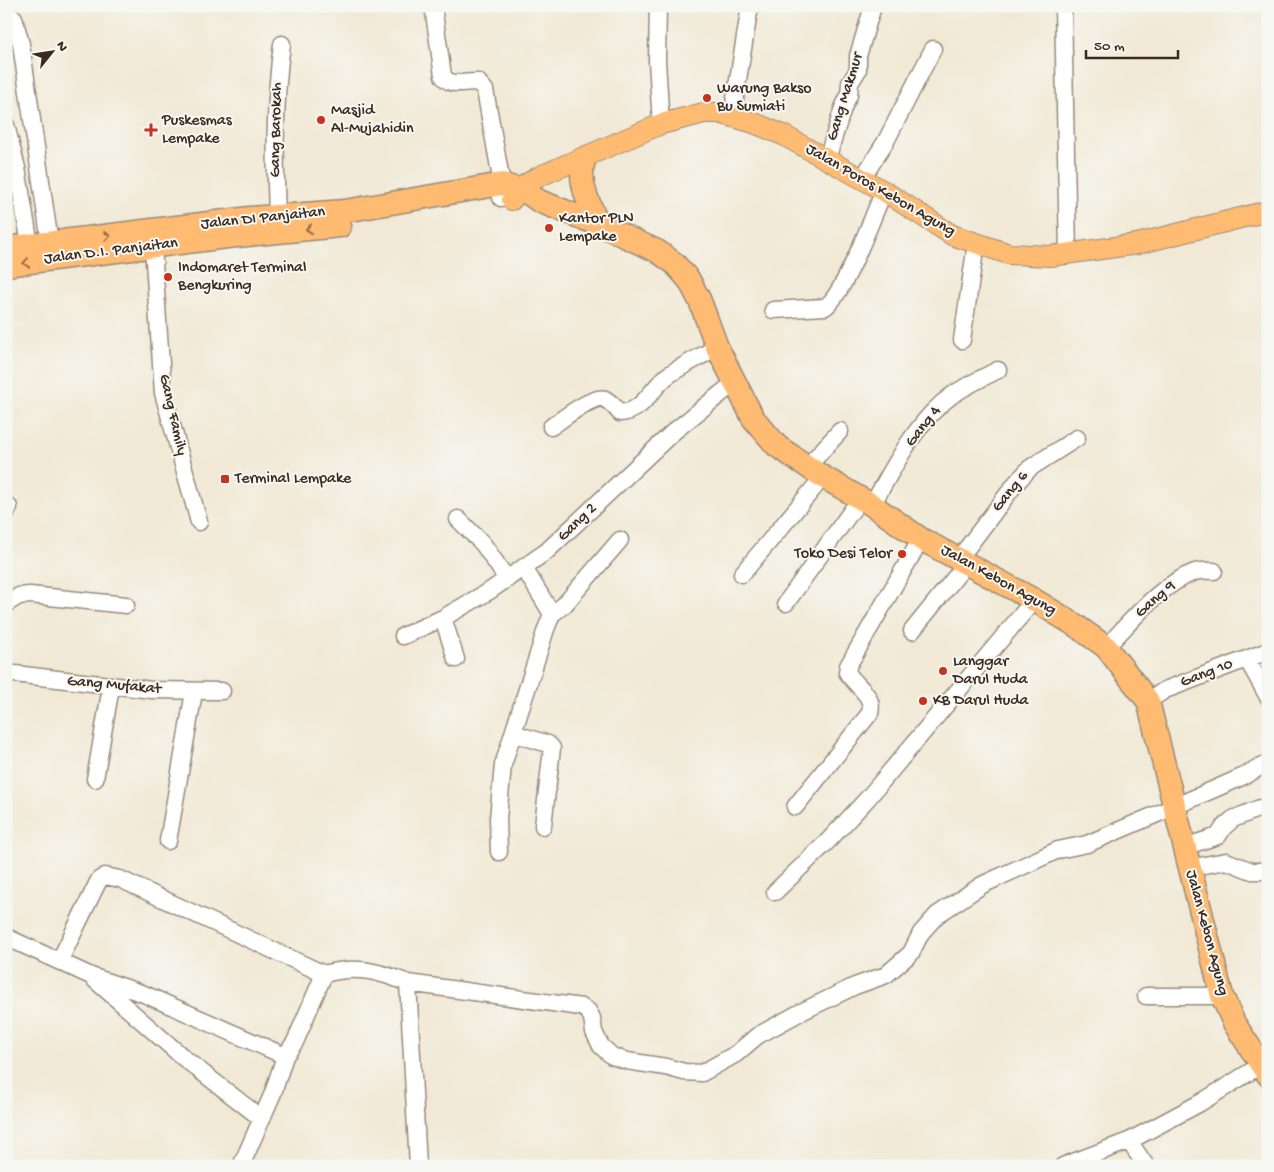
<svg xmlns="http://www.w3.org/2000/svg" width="1274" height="1172" font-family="'Gochi Hand',sans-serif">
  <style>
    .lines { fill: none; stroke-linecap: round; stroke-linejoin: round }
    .minor-casing { stroke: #968a7a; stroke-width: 19 }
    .major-casing { stroke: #968a7a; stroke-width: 22 }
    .highway-casing { stroke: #968a7a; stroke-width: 25 }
    .minor { stroke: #fff; stroke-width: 16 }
    .major { stroke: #ffbb71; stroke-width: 20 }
    .highway { stroke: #ffbb71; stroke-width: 22 }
    .oneway { stroke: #936b43 }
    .poi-dot { fill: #c8321e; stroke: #f6f6f2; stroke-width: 2 }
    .labels { text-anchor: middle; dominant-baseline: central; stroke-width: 4; stroke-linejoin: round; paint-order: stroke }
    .poi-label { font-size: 16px; fill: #3b2a1e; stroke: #f6f6f2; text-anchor: start }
    .street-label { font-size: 16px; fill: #3b2a1e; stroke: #f6f6f2 }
  </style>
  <rect width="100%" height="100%" fill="#f6f6f2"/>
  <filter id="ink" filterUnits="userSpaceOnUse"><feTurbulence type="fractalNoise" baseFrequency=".02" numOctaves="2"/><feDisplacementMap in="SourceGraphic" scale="10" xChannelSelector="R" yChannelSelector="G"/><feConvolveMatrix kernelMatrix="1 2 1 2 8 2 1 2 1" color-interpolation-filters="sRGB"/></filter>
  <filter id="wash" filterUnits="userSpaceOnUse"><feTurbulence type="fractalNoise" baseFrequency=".0096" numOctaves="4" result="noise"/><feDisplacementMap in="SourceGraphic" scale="20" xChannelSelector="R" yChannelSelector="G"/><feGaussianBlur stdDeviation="1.12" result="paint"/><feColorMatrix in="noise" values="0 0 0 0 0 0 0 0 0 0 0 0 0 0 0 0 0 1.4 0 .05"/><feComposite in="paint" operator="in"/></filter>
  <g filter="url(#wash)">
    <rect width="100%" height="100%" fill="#f1e9d5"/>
  </g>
  <g filter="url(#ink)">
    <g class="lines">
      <defs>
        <path id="minor" d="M433,6L443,76C451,88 466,81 478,82L485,90L502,184L501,198
          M658,6L657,61L661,124
          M1063,6L1068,254
          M14,18L21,44L50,243
          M732,117L750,6
          M6,125L17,168L30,245
          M827,159L843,108L849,95L850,83L858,70V56L873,6
          M862,179L886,141L933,49
          M277,217C275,158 274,102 282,44
          M153,247L163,393L199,522
          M773,310L825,307C844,296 873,215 884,191
          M962,340L976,244
          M551,427C561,420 594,394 605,399C610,402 616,408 620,413C644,412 652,386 670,374C685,364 702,356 717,347
          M807,467L840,431
          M872,505C894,468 915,422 951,396C965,386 982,378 998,370
          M6,513L9,507
          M458,519L483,544L507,579
          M958,560L1016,483L1030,468L1077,438
          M524,568L552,614
          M742,574L823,477
          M786,603L860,499
          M6,604L19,596L30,595L126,605
          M443,618L456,659
          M912,631L966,564
          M403,636L443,618L491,590L547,551L672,433L734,383
          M1106,647C1132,621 1159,585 1195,572C1201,570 1208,571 1214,571
          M1247,659L1268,697
          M6,673L152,690L222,691
          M1148,701L1165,690L1268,651
          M513,733L548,744L552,748L543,826
          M95,779L111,687
          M795,807L870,713C875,695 855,686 847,672L848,666L921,539
          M168,841L194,692
          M1184,847L1218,836L1224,827L1233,819L1260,808
          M499,852L498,819L503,765L546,629L552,614L564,605L620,540
          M1188,868L1226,861L1252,871H1268
          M775,892L829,840L868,798L1034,600
          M6,937L91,976L144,994L285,1056
          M60,960L95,888L99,880L105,876L120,879L324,974
          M95,980L185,1059L262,1119
          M408,983L581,1007L588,1011L592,1018L594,1032L601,1046L612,1056L627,1061L666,1067L684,1072L702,1073L736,1054L757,1036L799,1013L855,986L886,975L911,953L921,933L937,915L982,885L1058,850L1087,844L1185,802L1244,776L1268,763
          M1146,996H1222
          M1129,1141L1146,1166
          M241,1166L273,1093L285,1056L295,1042L324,974C356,965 378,971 408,983L418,1166
          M1063,1166L1129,1141L1200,1103L1261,1065"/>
        <path id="major" d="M512,200L518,189L540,176L661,124L704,113H719L754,123L783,135L884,191L952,235L1009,254L1051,256L1137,244L1268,211"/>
        <path id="highway" d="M585,158C576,179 589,206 600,225
          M6,248L250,218L345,211L502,184L526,192L539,201L600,225L657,251L674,263L689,280L700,301L717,347L753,418L777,446L823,477L872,505L921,539L1034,600L1075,625L1106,647L1148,701L1222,996L1234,1023L1268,1075
          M6,265L227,237L340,226"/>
      </defs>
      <!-- minor casing -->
      <use href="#minor" class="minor-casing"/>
      <!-- major casing -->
      <use href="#major" class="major-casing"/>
      <!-- highway casing -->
      <use href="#highway" class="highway-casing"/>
      <!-- minor -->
      <use href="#minor" class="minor"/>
      <!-- major -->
      <use href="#major" class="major"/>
      <!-- highway -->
      <use href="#highway" class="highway"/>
    </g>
    <!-- one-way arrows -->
    <defs><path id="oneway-chevron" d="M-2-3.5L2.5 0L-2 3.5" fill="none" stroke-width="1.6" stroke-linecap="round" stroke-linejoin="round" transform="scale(1.25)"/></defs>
    <g class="oneway">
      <use href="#oneway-chevron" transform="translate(309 229) rotate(174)"/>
      <use href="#oneway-chevron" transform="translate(107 236) rotate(-6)"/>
      <use href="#oneway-chevron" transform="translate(26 263) rotate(173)"/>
    </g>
  </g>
  <!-- markers -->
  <g class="poi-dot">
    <circle cx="707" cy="98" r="5"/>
    <circle cx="321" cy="120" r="5"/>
    <path d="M148.5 122.5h5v5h5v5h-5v5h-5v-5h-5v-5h5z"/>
    <circle cx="549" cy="228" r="5"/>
    <circle cx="168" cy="277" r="5"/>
    <rect x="220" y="474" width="10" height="10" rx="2.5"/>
    <circle cx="902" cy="554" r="5"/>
    <circle cx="943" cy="671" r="5"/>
    <circle cx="923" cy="701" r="5"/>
  </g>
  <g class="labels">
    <!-- poi labels -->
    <g class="poi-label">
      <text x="717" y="89">Warung Bakso<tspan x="717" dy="18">Bu Sumiati</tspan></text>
      <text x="331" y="111">Masjid<tspan x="331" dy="18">Al-Mujahidin</tspan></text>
      <text x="162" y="121">Puskesmas<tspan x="162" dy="18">Lempake</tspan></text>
      <text x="559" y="219">Kantor PLN<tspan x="559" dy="18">Lempake</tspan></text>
      <text x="178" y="268">Indomaret Terminal<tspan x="178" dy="18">Bengkuring</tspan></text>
      <text x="235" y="479">Terminal Lempake</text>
      <text x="892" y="554" text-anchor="end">Toko Desi Telor</text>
      <text x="953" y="662">Langgar<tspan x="953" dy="18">Darul Huda</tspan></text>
      <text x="933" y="701">KB Darul Huda</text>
    </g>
    <!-- street labels -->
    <g class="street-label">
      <text transform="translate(846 97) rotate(-73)">Gang Makmur</text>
      <text transform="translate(277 130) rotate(-89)">Gang Barokah</text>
      <text transform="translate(880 191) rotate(30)">Jalan Poros Kebon Agung</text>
      <text transform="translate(263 219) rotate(-6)">Jalan DI Panjaitan</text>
      <text transform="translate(111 252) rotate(-7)">Jalan D.I. Panjaitan</text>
      <text transform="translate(172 415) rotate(77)">Gang Family</text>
      <text transform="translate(924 427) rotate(-52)">Gang 4</text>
      <text transform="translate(1011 492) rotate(-51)">Gang 6</text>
      <text transform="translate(578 523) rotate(-44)">Gang 2</text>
      <text transform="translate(998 581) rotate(29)">Jalan Kebon Agung</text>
      <text transform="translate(1156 600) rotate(-41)">Gang 9</text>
      <text transform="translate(1207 674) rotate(-21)">Gang 10</text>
      <text transform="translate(114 686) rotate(5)">Gang Mufakat</text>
      <text transform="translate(1206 933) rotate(75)">Jalan Kebon Agung</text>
    </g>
  </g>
  <!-- margin -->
  <rect width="1274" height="1172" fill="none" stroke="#f6f6f2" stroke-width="25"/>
  <!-- north arrow -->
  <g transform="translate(52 52) rotate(60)" stroke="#f6f6f2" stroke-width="4" paint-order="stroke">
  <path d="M0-4L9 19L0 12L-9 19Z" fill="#3b2a1e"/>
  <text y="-8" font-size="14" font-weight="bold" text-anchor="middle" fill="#3b2a1e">N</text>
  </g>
  <!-- scale -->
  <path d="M1086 50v8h92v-8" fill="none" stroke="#3b2a1e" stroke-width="2.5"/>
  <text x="1094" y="50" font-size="15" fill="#3b2a1e" stroke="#f6f6f2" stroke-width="4" paint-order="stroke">50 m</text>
</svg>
